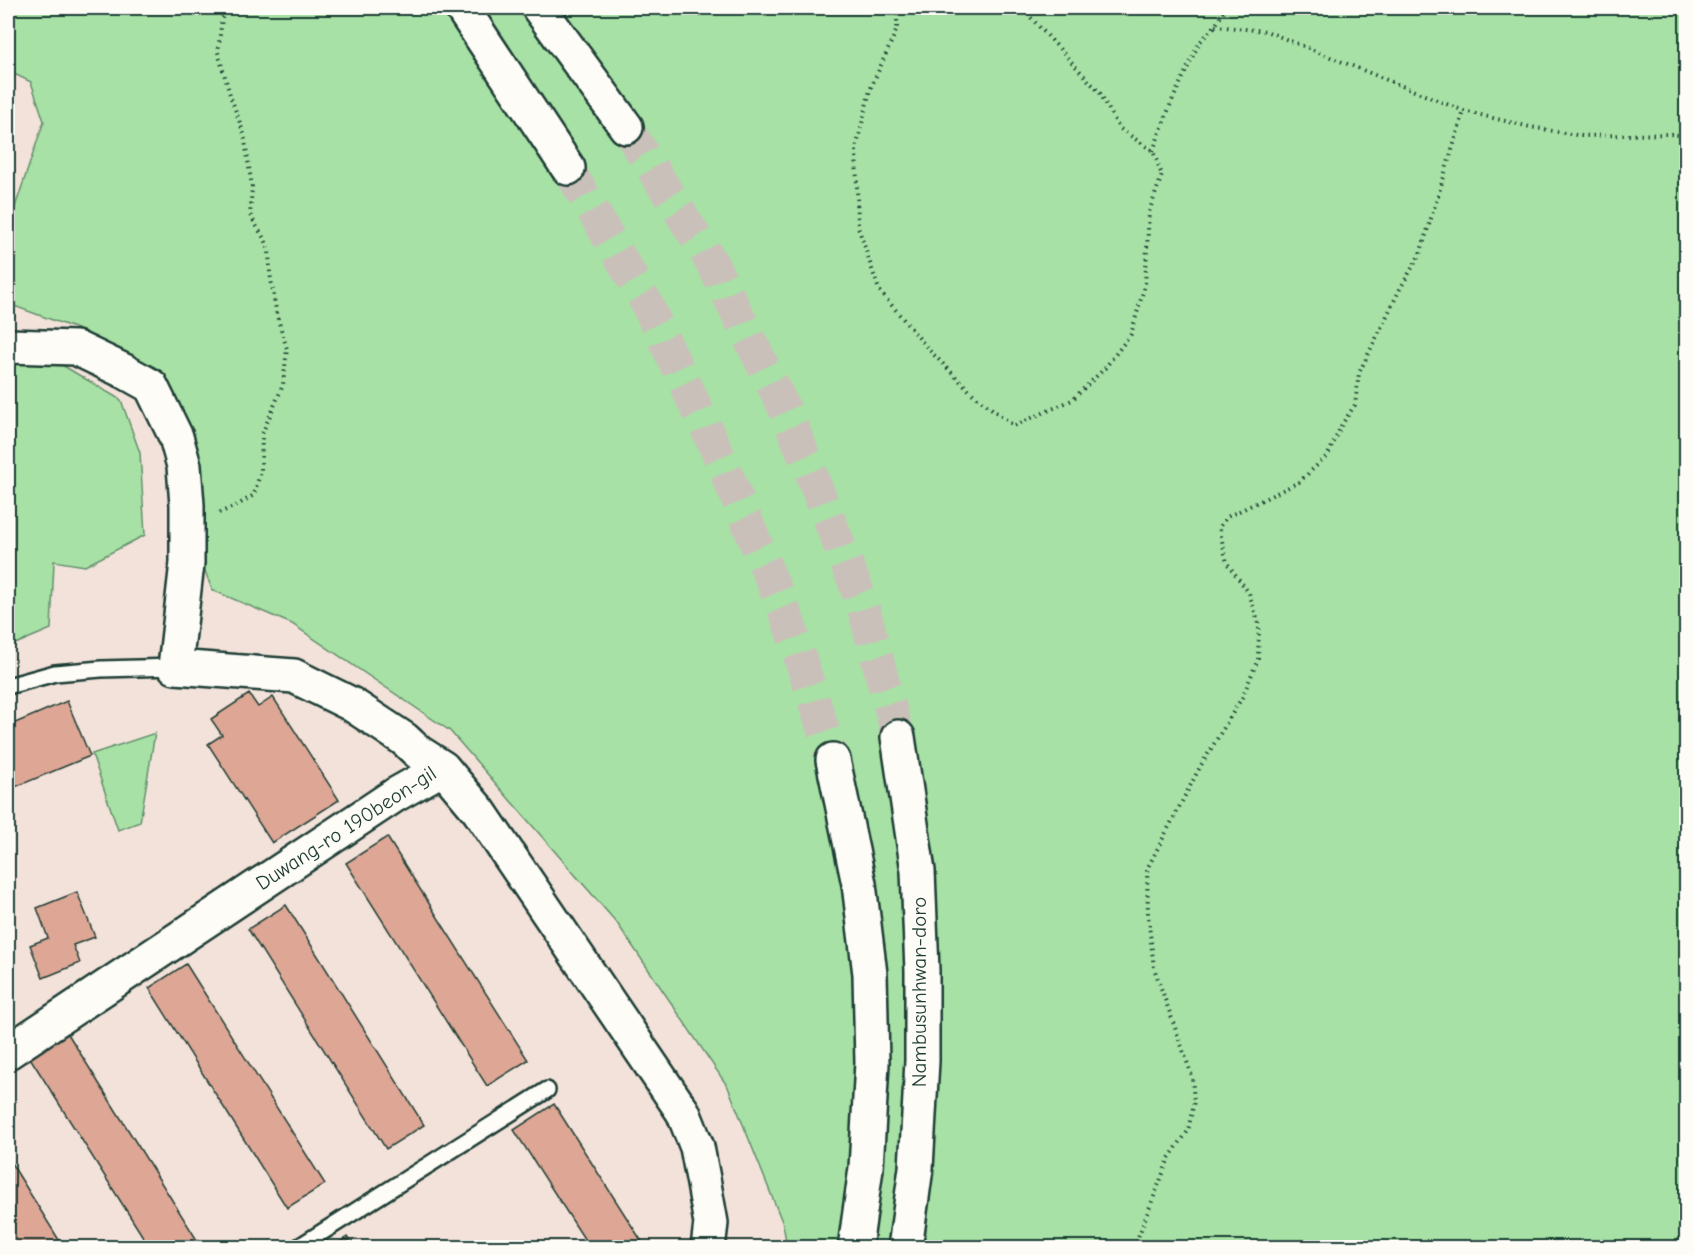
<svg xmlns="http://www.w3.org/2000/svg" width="1694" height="1255" font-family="'Comic Neue',sans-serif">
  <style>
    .green { fill: #a7e1a5; stroke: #638f6c; stroke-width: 1.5 }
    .building { fill: #dda695; stroke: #1f3d34; stroke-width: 1.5 }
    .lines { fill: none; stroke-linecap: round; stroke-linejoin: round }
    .secondary-tunnel { stroke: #c9c1b9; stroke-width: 33; stroke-dasharray: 33 16; stroke-linecap: butt }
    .service-casing { stroke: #1f3d34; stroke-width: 20 }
    .tertiary-casing { stroke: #1f3d34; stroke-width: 38 }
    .secondary-casing { stroke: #1f3d34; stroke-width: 38 }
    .path { stroke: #1f3d34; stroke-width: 4; stroke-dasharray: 1.5 4.5; stroke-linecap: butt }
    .service { stroke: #fdfcf7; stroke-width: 15 }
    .tertiary { stroke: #fdfcf7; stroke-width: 33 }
    .secondary { stroke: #fdfcf7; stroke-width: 33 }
    .labels { text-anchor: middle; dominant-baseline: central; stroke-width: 5; stroke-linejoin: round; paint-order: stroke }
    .street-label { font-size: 21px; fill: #1f3d34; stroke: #fdfcf7 }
  </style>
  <rect width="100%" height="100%" fill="#f3e2da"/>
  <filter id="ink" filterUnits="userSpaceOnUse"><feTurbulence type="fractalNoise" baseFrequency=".0167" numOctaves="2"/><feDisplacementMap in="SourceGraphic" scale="12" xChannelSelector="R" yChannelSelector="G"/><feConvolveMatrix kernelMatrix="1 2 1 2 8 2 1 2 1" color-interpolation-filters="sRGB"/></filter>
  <g filter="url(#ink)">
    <!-- green -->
    <path class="green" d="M8,8H1686V1247H787L783,1224L728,1087L617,923L450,731L292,624L212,590L196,546L200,483L190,428L173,393L150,366L77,329L14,306L8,283V265L14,210L44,121L31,82L8,71Z
      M8,327L57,362L121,400L140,453L145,535L85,566L54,561L51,629L8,647Z
      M155,733L140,822L118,830L92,754Z"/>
    <!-- building -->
    <path class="building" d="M249,694L258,707L273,697L339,800L272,843L208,744L222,735L211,719Z
      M67,701L90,756L8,790V726Z
      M387,837L528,1060L487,1086L346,863Z
      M77,892L95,937L73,945L80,963L43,978L30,945L48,938L37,908Z
      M286,905L424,1125L386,1149L248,929Z
      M186,964L325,1184L287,1208L149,988Z
      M65,1029L202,1248H150L27,1053Z
      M554,1104L646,1248H590L514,1130Z
      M8,1158L64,1248H11L8,1241Z
      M347,1237L354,1248H331Z"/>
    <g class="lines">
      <!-- secondary-tunnel -->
      <path class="secondary-tunnel" d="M626,127L711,261L788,416L862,602L898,737
        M568,168L645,300L717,451L787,617L833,760"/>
      <defs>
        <path id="service" d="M8,686L55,673L101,669L175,667
          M297,1248L547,1090"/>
        <path id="tertiary" d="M8,346L76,348L124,371L151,386L176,437L184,466L187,505V563L175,667L294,676L351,704L404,739L418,752L443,768L395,795L8,1052
          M443,768L479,811L683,1112L697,1147L704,1184L711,1223L708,1248"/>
        <path id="secondary" d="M462,8L568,168
          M539,8L626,127
          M898,737L918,871L922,971V1061L916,1168L905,1248
          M833,760L859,884L870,974L872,1063L866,1168L855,1248"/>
      </defs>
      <!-- service casing -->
      <use href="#service" class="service-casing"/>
      <!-- tertiary casing -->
      <use href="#tertiary" class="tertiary-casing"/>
      <!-- secondary casing -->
      <use href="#secondary" class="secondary-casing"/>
      <!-- path -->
      <path class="path" d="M897,8V29L870,90L856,149L858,227L879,290L929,350L974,395L1014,426L1072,400L1105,368L1131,334L1145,285L1149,212L1162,175L1153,151L1119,128L1100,93L1022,8
        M1215,26L1266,31L1464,111L1530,127L1582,136L1670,134L1686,136
        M1153,151L1171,103L1199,43L1215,26L1226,8
        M219,513L236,506L254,495L261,470L262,434L283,385L287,349L277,316L270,273L269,251L266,242L250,215L252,187L244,134L230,95L218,52L222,18L231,8
        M1137,1248L1138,1237L1169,1158L1188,1131L1194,1101L1192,1076L1154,968L1148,915L1147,869L1200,767L1243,696L1258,659L1259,625L1249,593L1227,563L1219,527L1227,517L1299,482L1328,455L1342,424L1355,405L1359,373L1400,289L1420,254L1464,111"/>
      <!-- service -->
      <use href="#service" class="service"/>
      <!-- tertiary -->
      <use href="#tertiary" class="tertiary"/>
      <!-- secondary -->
      <use href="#secondary" class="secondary"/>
    </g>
  </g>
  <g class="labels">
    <!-- street labels -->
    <g class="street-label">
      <text transform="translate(346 828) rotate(-33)">Duwang-ro 190beon-gil</text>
      <text transform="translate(919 992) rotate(-90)">Nambusunhwan-doro</text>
    </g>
  </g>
  <!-- margin -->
  <rect width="1694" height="1255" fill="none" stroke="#fdfcf7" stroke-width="30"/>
  <rect x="15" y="15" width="1664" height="1225" fill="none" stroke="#1f3d34" stroke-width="2" filter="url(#ink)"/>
</svg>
